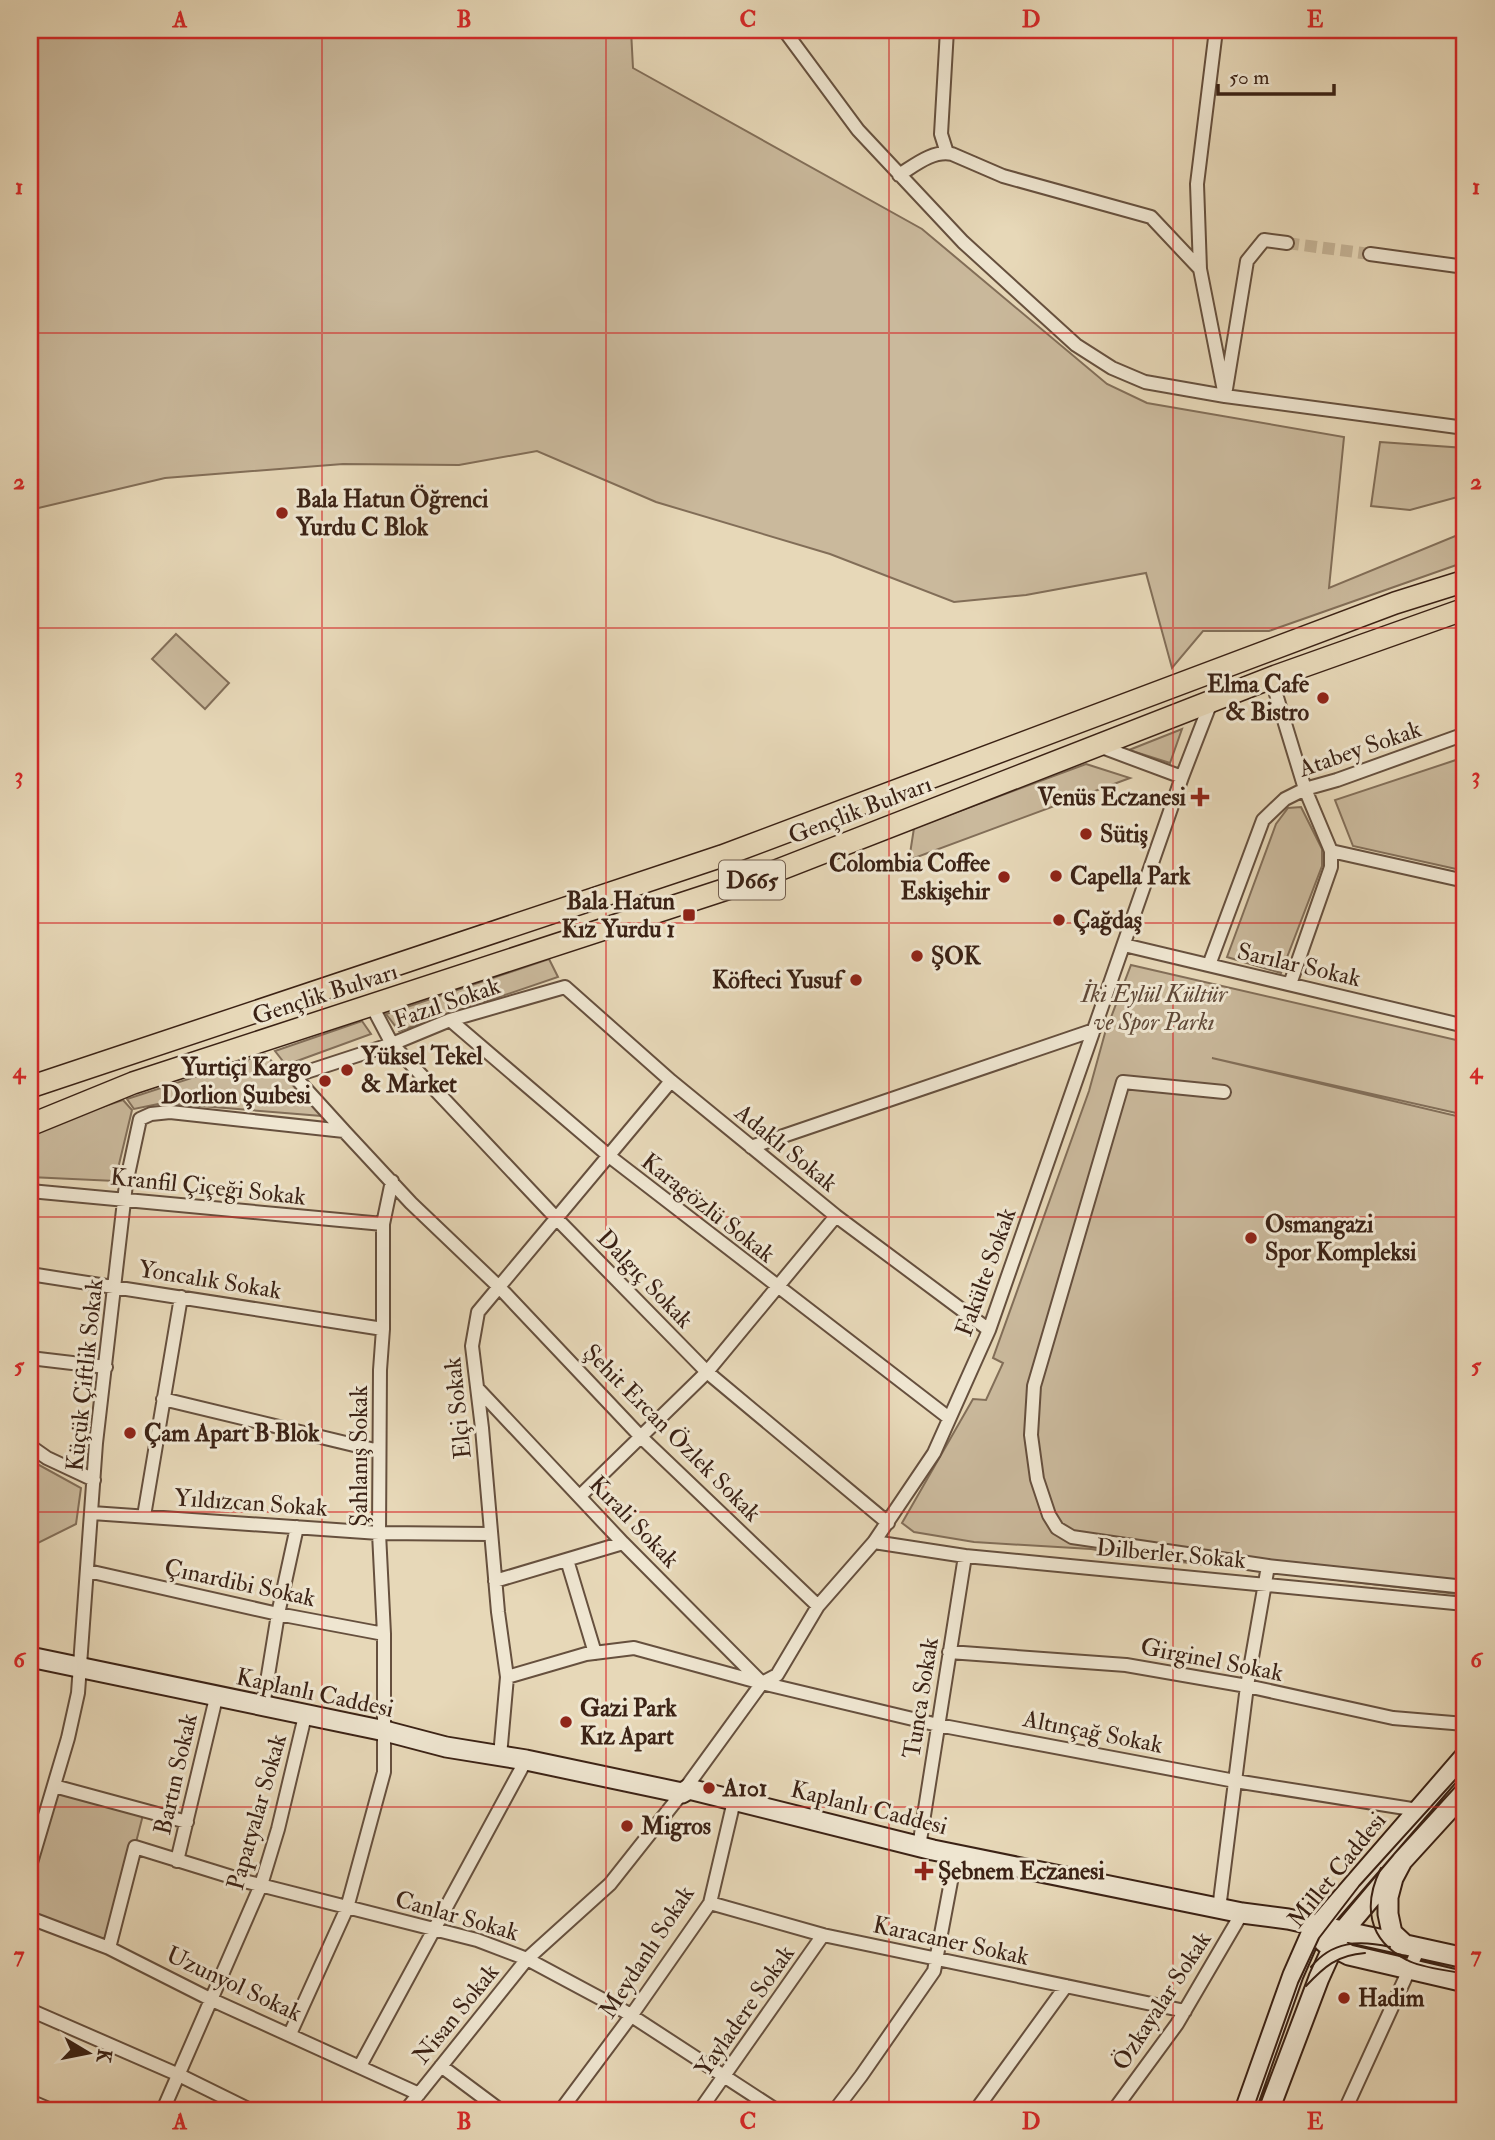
<svg xmlns="http://www.w3.org/2000/svg" width="1495" height="2140" font-family="'IM FELL Double Pica',serif">
  <style>
    .green { fill: #cab99c; stroke: #826e58; stroke-width: 2 }
    .lines { fill: none; stroke-linecap: round; stroke-linejoin: round }
    .minor-tunnel { stroke: #c5b497; stroke-width: 12; stroke-dasharray: 12 6; stroke-linecap: butt }
    .minor-casing { stroke: #66503e; stroke-width: 16 }
    .secondary-casing { stroke: #3b2215; stroke-width: 23 }
    .trunk-casing { stroke: #3b2215; stroke-width: 24 }
    .minor { stroke: #efe6d1; stroke-width: 12 }
    .secondary { stroke: #efe6d1; stroke-width: 19 }
    .trunk { stroke: #e7d8b8; stroke-width: 21 }
    .tram { stroke: #3b2215; stroke-width: 2 }
    .grid { fill: none; stroke: #d62828; stroke-width: 2; stroke-opacity: 0.55 }
    .poi-dot { fill: #8f2418; stroke: #efe6d1; stroke-width: 2.5 }
    .labels { text-anchor: middle; dominant-baseline: central; stroke-width: 6; stroke-linejoin: round; paint-order: stroke }
    .shield { fill: #efe6d1; stroke: #715d4d; stroke-width: 2 }
    .shield-label { font-size: 23px; font-weight: bold; fill: #3b2215 }
    .poi-label { font-size: 24px; font-weight: bold; fill: #3b2215; stroke: #efe6d1; text-anchor: start }
    .street-label { font-size: 24px; fill: #3b2215; stroke: #efe6d1 }
    .park-label { font-size: 24px; font-style: italic; fill: #5f4837; stroke: #efe6d1 }
    .neatline { fill: none; stroke: #d62828; stroke-width: 2.5 }
    .grid-label { font-size: 23px; text-anchor: middle; font-weight: bold; fill: #d62828 }
  </style>
  <rect width="100%" height="100%" fill="#e7d8b8"/>
  <filter id="stains"><feTurbulence type="fractalNoise" baseFrequency=".00286" numOctaves="4"/><feColorMatrix values="0 0 0 0 .2 0 0 0 0 .09 0 0 0 0 .02 0 0 0 .5 -.17"/></filter>
  <radialGradient id="worn" r=".72"><stop offset=".6" stop-color="#630" stop-opacity="0"/><stop offset="1" stop-color="#630" stop-opacity=".3"/></radialGradient>
  <!-- green -->
  <path class="green" d="M30,30H631L633,68L922,229L1107,384L1147,403L1344,437L1329,588L1465,532V562L1269,631H1203L1172,668L1146,573L1026,595L954,602L830,554L656,502L537,451L459,465L343,464L165,478L30,510Z
    M1380,442L1465,448V495L1410,510L1371,506Z
    M176,634L229,683L205,709L152,659Z
    M1182,729L1170,763L1129,750Z
    M1465,757V871L1353,846L1335,800Z
    M1086,764L1130,778L909,860L914,828Z
    M1301,807L1322,849V866L1281,973L1227,957L1276,824L1288,808Z
    M549,959L558,977L399,1031L386,1014Z
    M1131,965L1465,1042V1115L1212,1058L1465,1118V1595L1138,1557L1091,1549L974,1542L914,1532L902,1523L973,1399L986,1400L1003,1363L993,1358L1089,1091L1105,1033Z
    M362,1021L371,1034L286,1065L275,1051Z
    M265,1054L322,1116L163,1103L134,1109L127,1099Z
    M123,1100L132,1110L115,1181L30,1177V1131Z
    M30,1460L81,1488L76,1524L30,1547Z
    M54,1786L144,1811L109,1948L30,1918V1866Z"/>
  <g class="lines">
    <!-- minor-tunnel -->
    <path class="minor-tunnel" d="M1287,243L1370,254"/>
    <defs>
      <path id="minor" d="M784,30L858,130L963,242L1076,345L1112,368L1145,382L1225,396L1465,428
        M1216,30L1197,184L1200,269L1225,396
        M947,153L941,134L947,30
        M899,175C915,165 933,150 952,154L1003,176L1151,217L1200,269
        M1370,254L1465,267
        M1226,389L1247,261L1264,240L1287,243
        M1276,694L1305,789L1331,851V867L1290,984
        M1099,746L1182,777
        M1331,851L1465,881
        M1124,945L1465,1026
        M1209,965L1263,820L1285,799L1305,789L1337,780L1465,734
        M372,1006L392,1044L557,1219L707,1372L888,1523
        M450,1020L609,1156L949,1418
        M344,1131L294,1076L392,1044L450,1020L565,987L671,1081L836,1216L989,1330
        M751,1147L1094,1030
        M30,1191L383,1224
        M30,1274L383,1329
        M30,1358L106,1367
        M478,1389L623,1543L762,1683
        M163,1399L379,1451
        M30,1446L47,1458L94,1480
        M580,1496L707,1372L836,1216
        M92,1513L379,1533L491,1534
        M144,1516L181,1297
        M874,1542L965,1556L1465,1604
        M567,1560L595,1653
        M1268,1566L1465,1587
        M88,1571L278,1614L384,1634
        M495,1581L623,1543
        M949,1652L1126,1665L1247,1686L1393,1718L1465,1724
        M507,1677L586,1654L634,1648L762,1683L938,1725L1235,1781L1418,1810
        M263,1706L278,1614L297,1527
        M500,1756L507,1677L498,1612L482,1428L472,1346L478,1312L671,1081
        M54,1786L187,1822
        M919,1847L965,1556
        M177,1861L216,1698
        M30,1866L68,1738L78,1693L96,1443L126,1184L140,1119L151,1114L170,1112L344,1131L411,1203L499,1287L641,1437L818,1606
        M710,1903L823,1935L1185,2011
        M1219,1909L1247,1686L1268,1566L1072,1537L1057,1528L1049,1515L1037,1479L1031,1435L1034,1386L1123,1082L1224,1092
        M30,1918L109,1948L210,1999L419,2094
        M109,1948L135,1847L248,1882L477,1940L527,1959L624,2011L776,2110
        M30,2010L179,2075L250,2110
        M290,2034L347,1908L384,1772V1634L379,1533L380,1370L383,1329V1224L392,1181
        M360,2066L526,1760
        M441,2066L500,2110
        M30,2101L51,2110
        M163,2110L261,1885L278,1829L305,1716
        M406,2110L527,1959L610,1884L682,1793L762,1683L777,1675L818,1606L874,1542L934,1453L989,1330L1182,777L1211,702
        M561,2110L631,2016L710,1903L734,1801
        M700,2110L823,1935
        M835,2110L861,2076L934,1971L956,1855
        M976,2110L1066,1986
        M1114,2110L1177,2024L1242,1913
        M1345,2110L1419,1948"/>
      <path id="secondary" d="M30,1657L385,1731L446,1747L526,1760L682,1793L689,1789L933,1850L1242,1913L1288,1919L1465,1958
        M1324,1942L1349,1955L1465,1982
        M1405,1945L1392,1933L1388,1914V1897L1393,1878L1402,1861L1465,1792
        M1245,2110L1293,1975L1311,1934L1465,1756
        M1269,2110L1319,1978L1333,1947L1343,1931L1402,1861"/>
      <path id="trunk" d="M30,1087L722,856L1395,603L1465,581
        M30,1125L133,1083L745,883L1276,676L1465,609"/>
    </defs>
    <!-- minor casing -->
    <use href="#minor" class="minor-casing"/>
    <!-- secondary casing -->
    <use href="#secondary" class="secondary-casing"/>
    <!-- trunk casing -->
    <use href="#trunk" class="trunk-casing"/>
    <!-- minor -->
    <use href="#minor" class="minor"/>
    <!-- secondary -->
    <use href="#secondary" class="secondary"/>
    <!-- trunk -->
    <use href="#trunk" class="trunk"/>
    <!-- tram -->
    <path class="tram" d="M1381,1868C1363,1904 1367,1940 1407,1960C1421,1968 1448,1970 1465,1974
      M1311,1967C1332,1941 1359,1940 1390,1947
      M1306,1986C1324,1967 1337,1955 1365,1953
      M1253,2110L1298,1983L1319,1938L1359,1886L1465,1769"/>
  </g>
  <!-- grid -->
  <path class="grid" d="M322,30V2110M606,30V2110M889,30V2110M1173,30V2110M30,333H1465M30,628H1465M30,923H1465M30,1217H1465M30,1512H1465M30,1807H1465"/>
  <!-- markers -->
  <g class="poi-dot">
    <circle cx="282" cy="513" r="7"/>
    <circle cx="1323" cy="698" r="7"/>
    <path d="M1196.5 786.5h7v7h7v7h-7v7h-7v-7h-7v-7h7z"/>
    <circle cx="1086" cy="834" r="7"/>
    <circle cx="1056" cy="876" r="7"/>
    <circle cx="1004" cy="877" r="7"/>
    <rect x="682" y="908" width="14" height="14" rx="3.5"/>
    <circle cx="1059" cy="920" r="7"/>
    <circle cx="917" cy="956" r="7"/>
    <circle cx="856" cy="980" r="7"/>
    <circle cx="347" cy="1070" r="7"/>
    <circle cx="325" cy="1081" r="7"/>
    <circle cx="1251" cy="1238" r="7"/>
    <circle cx="130" cy="1433" r="7"/>
    <circle cx="566" cy="1722" r="7"/>
    <circle cx="709" cy="1788" r="7"/>
    <circle cx="627" cy="1826" r="7"/>
    <path d="M920.5 1860.5h7v7h7v7h-7v7h-7v-7h-7v-7h7z"/>
    <circle cx="1344" cy="1998" r="7"/>
  </g>
  <g class="labels">
    <!-- shield labels -->
    <rect class="shield" x="719" y="860.5" width="66" height="39" rx="5"/>
    <g class="shield-label">
      <text x="752" y="880">D665</text>
    </g>
    <!-- poi labels -->
    <g class="poi-label">
      <text x="296" y="499">Bala Hatun Öğrenci<tspan x="296" dy="28">Yurdu C Blok</tspan></text>
      <text x="1309" y="684" text-anchor="end">Elma Cafe<tspan x="1309" dy="28">&amp; Bistro</tspan></text>
      <text x="1186" y="797" text-anchor="end">Venüs Eczanesi</text>
      <text x="1100" y="834">Sütiş</text>
      <text x="990" y="863" text-anchor="end">Colombia Coffee<tspan x="990" dy="28">Eskişehir</tspan></text>
      <text x="1070" y="876">Capella Park</text>
      <text x="675" y="901" text-anchor="end">Bala Hatun<tspan x="675" dy="28">Kız Yurdu 1</tspan></text>
      <text x="1073" y="920">Çağdaş</text>
      <text x="931" y="956">ŞOK</text>
      <text x="842" y="980" text-anchor="end">Köfteci Yusuf</text>
      <text x="361" y="1056">Yüksel Tekel<tspan x="361" dy="28">&amp; Market</tspan></text>
      <text x="311" y="1067" text-anchor="end">Yurtiçi Kargo<tspan x="311" dy="28">Dorlion Şuıbesi</tspan></text>
      <text x="1265" y="1224">Osmangazi<tspan x="1265" dy="28">Spor Kompleksi</tspan></text>
      <text x="144" y="1433">Çam Apart B Blok</text>
      <text x="580" y="1708">Gazi Park<tspan x="580" dy="28">Kız Apart</tspan></text>
      <text x="723" y="1788">A101</text>
      <text x="641" y="1826">Migros</text>
      <text x="938" y="1871">Şebnem Eczanesi</text>
      <text x="1358" y="1998">Hadim</text>
    </g>
    <!-- street labels -->
    <g class="street-label">
      <text transform="translate(1360 749) rotate(-19)">Atabey Sokak</text>
      <text transform="translate(860 810) rotate(-21)">Gençlik Bulvarı</text>
      <text transform="translate(1299 965) rotate(13)">Sarılar Sokak</text>
      <text transform="translate(325 994) rotate(-18)">Gençlik Bulvarı</text>
      <text transform="translate(447 1003) rotate(-19)">Fazıl Sokak</text>
      <text transform="translate(786 1148) rotate(39)">Adaklı Sokak</text>
      <text transform="translate(208 1187) rotate(6)">Kranfil Çiçeği Sokak</text>
      <text transform="translate(708 1208) rotate(38)">Karagözlü Sokak</text>
      <text transform="translate(986 1272) rotate(-70)">Fakülte Sokak</text>
      <text transform="translate(645 1279) rotate(46)">Dalgıç Sokak</text>
      <text transform="translate(210 1280) rotate(9)">Yoncalık Sokak</text>
      <text transform="translate(85 1375) rotate(-84)">Küçük Çiftlik Sokak</text>
      <text transform="translate(458 1408) rotate(-96)">Elçi Sokak</text>
      <text transform="translate(672 1433) rotate(45)">Şehit Ercan Özlek Sokak</text>
      <text transform="translate(359 1456) rotate(-90)">Şahlanış Sokak</text>
      <text transform="translate(251 1503) rotate(4)">Yıldızcan Sokak</text>
      <text transform="translate(634 1522) rotate(46)">Kırali Sokak</text>
      <text transform="translate(1171 1554) rotate(5)">Dilberler Sokak</text>
      <text transform="translate(240 1583) rotate(12)">Çınardibi Sokak</text>
      <text transform="translate(1212 1660) rotate(11)">Girginel Sokak</text>
      <text transform="translate(315 1693) rotate(12)">Kaplanlı Caddesi</text>
      <text transform="translate(921 1698) rotate(-81)">Tunca Sokak</text>
      <text transform="translate(1093 1732) rotate(11)">Altınçağ Sokak</text>
      <text transform="translate(176 1774) rotate(-77)">Bartın Sokak</text>
      <text transform="translate(869 1808) rotate(14)">Kaplanlı Caddesi</text>
      <text transform="translate(257 1812) rotate(-74)">Papatyalar Sokak</text>
      <text transform="translate(1337 1870) rotate(-51)">Millet Caddesi</text>
      <text transform="translate(457 1916) rotate(16)">Canlar Sokak</text>
      <text transform="translate(951 1941) rotate(12)">Karacaner Sokak</text>
      <text transform="translate(647 1952) rotate(-57)">Meydanlı Sokak</text>
      <text transform="translate(234 1984) rotate(25)">Uzunyol Sokak</text>
      <text transform="translate(1162 2001) rotate(-57)">Özkayalar Sokak</text>
      <text transform="translate(745 2011) rotate(-55)">Yayladere Sokak</text>
      <text transform="translate(456 2014) rotate(-51)">Nisan Sokak</text>
    </g>
    <!-- park labels -->
    <g class="park-label">
      <text x="1154" y="994">İki Eylül Kültür<tspan x="1154" dy="28">ve Spor Parkı</tspan></text>
    </g>
  </g>
  <!-- margin -->
  <rect width="1495" height="2140" fill="none" stroke="#e7d8b8" stroke-width="77"/>
  <!-- north arrow -->
  <g transform="translate(88 2053) rotate(100)" stroke="#efe6d1" stroke-width="5" paint-order="stroke">
  <path d="M0-5L12 26L0 18L-12 26Z" fill="#3b2215"/>
  <text y="-10" font-size="19" font-weight="bold" text-anchor="middle" fill="#3b2215">K</text>
  </g>
  <!-- scale -->
  <path d="M1218 84v10h116v-10" fill="none" stroke="#3b2215" stroke-width="3.5"/>
  <text x="1229" y="84" font-size="21" fill="#3b2215" stroke="#efe6d1" stroke-width="5" paint-order="stroke">50 m</text>
  <rect x="38" y="38" width="1418" height="2064" class="neatline"/>
  <g class="grid-label">
    <text x="180" y="27">A</text>
    <text x="464" y="27">B</text>
    <text x="748" y="27">C</text>
    <text x="1031" y="27">D</text>
    <text x="1315" y="27">E</text>
    <text x="19" y="194">1</text>
    <text x="1476" y="194">1</text>
    <text x="19" y="489">2</text>
    <text x="1476" y="489">2</text>
    <text x="19" y="783">3</text>
    <text x="1476" y="783">3</text>
    <text x="19" y="1078">4</text>
    <text x="1476" y="1078">4</text>
    <text x="19" y="1373">5</text>
    <text x="1476" y="1373">5</text>
    <text x="19" y="1667">6</text>
    <text x="1476" y="1667">6</text>
    <text x="19" y="1962">7</text>
    <text x="1476" y="1962">7</text>
    <text x="180" y="2129">A</text>
    <text x="464" y="2129">B</text>
    <text x="748" y="2129">C</text>
    <text x="1031" y="2129">D</text>
    <text x="1315" y="2129">E</text>
  </g>
  <rect width="100%" height="100%" filter="url(#stains)"/>
  <rect width="100%" height="100%" fill="url(#worn)"/>
</svg>
